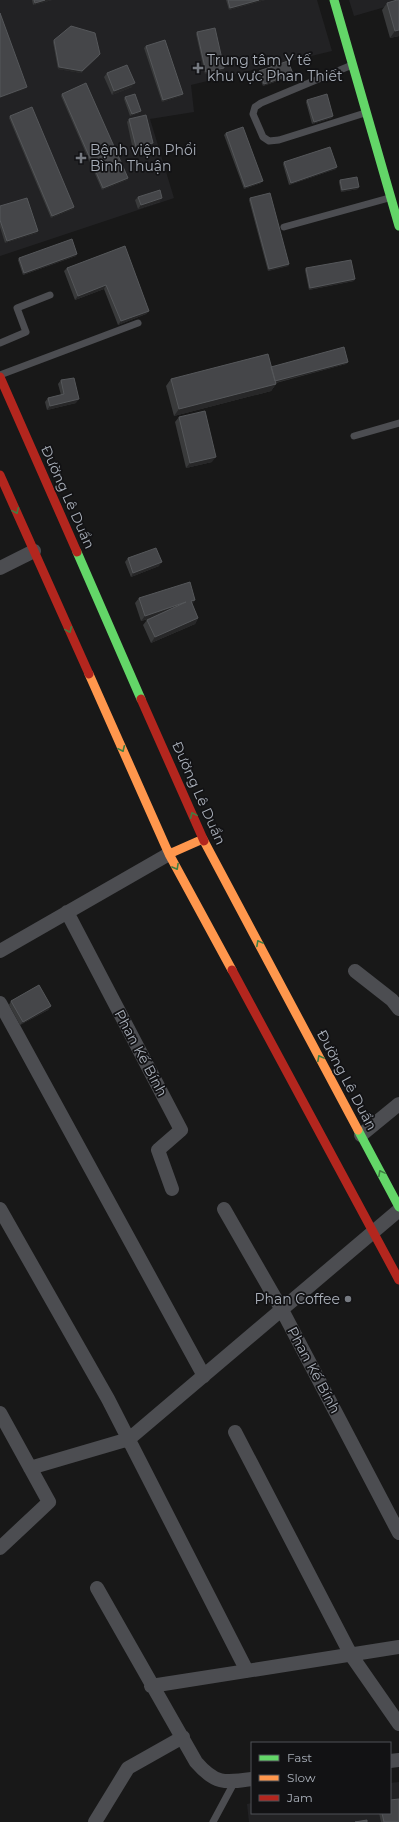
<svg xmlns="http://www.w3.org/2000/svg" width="399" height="1822" font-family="Montserrat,sans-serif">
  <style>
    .built { fill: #222224 }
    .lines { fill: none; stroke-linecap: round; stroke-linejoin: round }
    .lane { stroke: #4c4d51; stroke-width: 7 }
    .street { stroke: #4c4d51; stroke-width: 14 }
    .fast { stroke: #63d668; stroke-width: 9 }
    .slow { stroke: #ff974d; stroke-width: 9 }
    .jam { stroke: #b3261e; stroke-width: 9 }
    .wall { fill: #393a3b }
    .shaded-wall { fill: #272728 }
    .building { fill: #454649; stroke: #55575a }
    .oneway { stroke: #3f7e42 }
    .poi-dot { fill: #767a81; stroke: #121214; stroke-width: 1.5 }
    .labels { text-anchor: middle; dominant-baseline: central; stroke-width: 3.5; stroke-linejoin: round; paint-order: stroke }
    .poi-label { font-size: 14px; fill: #a9afb9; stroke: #121214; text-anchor: start }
    .street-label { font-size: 14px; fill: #a9afb9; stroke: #121214 }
  </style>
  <rect width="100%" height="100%" fill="#181818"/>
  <!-- built -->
  <path class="built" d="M0,0H317L332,51L191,85L194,112L150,119L174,198L0,256Z
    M349,0H399V3L354,16Z
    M399,1782V1822H249L247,1804L252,1803V1813H390V1783Z"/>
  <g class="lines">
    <!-- lane -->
    <path class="lane" d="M352,65L261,103L255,107L253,114L263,137L269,141L279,140L365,113
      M284,227L389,198
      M0,343L26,332L17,308L50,295
      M0,375L138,323
      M354,436L399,423
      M213,1822L235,1781"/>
    <!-- street -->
    <path class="street" d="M0,568L34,551
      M67,912L181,1130L158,1150L172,1189
      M0,951L169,854
      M355,971L392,1000L399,1009
      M0,1003L204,1376
      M361,1135L399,1104
      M0,1209L108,1399L247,1671
      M224,1209L282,1310L399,1533
      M0,1413L49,1502L0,1548
      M235,1432L351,1655L399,1724
      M30,1468L129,1439L399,1210
      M97,1588L196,1762C215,1784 224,1783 252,1779
      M151,1686L399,1647
      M390,1761L399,1760
      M95,1822L128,1768L183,1737"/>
    <!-- fast -->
    <path class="fast" d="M334,0L399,226
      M77,552L141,699
      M358,1130L399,1207"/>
    <!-- slow -->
    <path class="slow" d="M89,674L169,854L232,970
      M204,841L358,1130
      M169,854L203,839"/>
    <!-- jam -->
    <path class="jam" d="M0,377L77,552
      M0,475L89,674
      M141,699L204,841
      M232,970L399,1280"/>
  </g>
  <!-- wall -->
  <path class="wall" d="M32,0H52L33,5Z
    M226,0H265L229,10Z
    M399,0V36L390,38L382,10L387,3Z
    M197,32L223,70L205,74L196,34Z
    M54,40L99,56L81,73L58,69L53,42Z
    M146,46L181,96L162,102L144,48Z
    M259,71L292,76L263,86L258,73Z
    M107,73L132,87L112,95L104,77Z
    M62,94L128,178L127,180L102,190L61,96Z
    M125,97L139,113L130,116L124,99Z
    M307,100L332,118L312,124L306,102Z
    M10,116L74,207L73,209L51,218L9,118Z
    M129,119L153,143L150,147L133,150L127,122Z
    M226,133L261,183L244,189L224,135Z
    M284,162L336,169L289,185L283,164Z
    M340,180L358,189L341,192L339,182Z
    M138,197L160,202L138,209L135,200Z
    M250,198L289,264L288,266L268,271L249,200Z
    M0,206L37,233L5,243L0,227Z
    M125,246L149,311L146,314L118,325L104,289L75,300L64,271L67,268Z
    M76,256L23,275L18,260L19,258Z
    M306,268L354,281L309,290L305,270Z
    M348,362L346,364L276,383V384L271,391L174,416L166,386L171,379L271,367Z
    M61,380L76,403L47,410L45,402L48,398L61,395L58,384Z
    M179,417L212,462L186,468L175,422Z
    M128,558L159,566L131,577L125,562Z
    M139,598L195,600L192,604L198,618L195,624L151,643L143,625L147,620L152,618L141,621L135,603Z
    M11,1001L51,1006L48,1010L20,1025L9,1005Z
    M379,1813H390L399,1822H381Z"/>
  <!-- shaded-wall -->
  <path class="shaded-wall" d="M45,0H52L33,5L35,3Z
    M259,0H265L229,10L230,8Z
    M399,30V36L390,38L395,31Z
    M100,54L81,73L58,69L59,67Z
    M224,68L223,70L205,74L206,72Z
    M293,74L292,76L263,86L264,84Z
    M135,83L132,87L112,95L114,91Z
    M27,87L26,89L0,98V97Z
    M183,94L181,96L162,102L163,100Z
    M141,111L139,113L130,116L132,114Z
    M333,116L332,118L312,124L314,122Z
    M153,143L150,147L133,150L136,147Z
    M337,167L336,169L289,185L291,183Z
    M128,178L127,180L102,190L103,188Z
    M263,181L261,183L244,189L245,187Z
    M359,187L358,189L341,192L342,190Z
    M162,198L160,202L138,209L141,205Z
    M74,207L73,209L51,218L52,216Z
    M38,231L37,233L5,243L7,241Z
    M77,254L76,256L23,275L24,273Z
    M289,264L288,266L268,271L269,269Z
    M355,279L354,281L309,290L310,288Z
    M106,285L104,289L75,300L78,296Z
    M149,311L146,314L118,325L121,321Z
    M348,362L346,364L274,383L275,381Z
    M276,384L271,391L174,416L179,409Z
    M79,399L76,403L47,410L50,406Z
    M216,457L212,462L186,468L190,463Z
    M162,562L159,566L131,577L133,573Z
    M195,600L192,605L191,601Z
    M186,602L182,608L141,621L145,616Z
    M198,618L195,624L151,643L155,637Z
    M51,1006L48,1010L20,1025L23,1022Z"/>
  <!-- building -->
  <path class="building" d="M34,0H45L35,3Z
    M228,0H259L230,8Z
    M397,0H399V30L395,31L387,3Z
    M0,13L27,87L0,97Z
    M71,26L95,33L100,54L82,71L59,67L54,40Z
    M215,28L224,68L206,72L197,32Z
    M165,40L183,94L163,100L146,46Z
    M288,61L293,74L264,84L259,71Z
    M127,65L135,83L114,91L107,73Z
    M86,83L128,178L103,188L62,94Z
    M135,94L141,111L132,114L125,97Z
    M327,94L333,116L314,122L307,100Z
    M32,107L74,207L52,216L10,116Z
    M146,115L153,143L136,147L129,119Z
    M243,127L263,181L245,187L226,133Z
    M330,147L337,167L291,183L284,162Z
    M357,177L359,187L342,190L340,180Z
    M160,190L162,198L141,205L138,197Z
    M270,193L289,264L269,269L250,198Z
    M27,198L38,231L7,241L0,220V206Z
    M72,239L77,254L24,273L19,258Z
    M125,246L149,311L121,321L106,285L78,296L67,268Z
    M351,260L355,279L310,288L306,268Z
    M344,347L348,362L275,381L271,367Z
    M268,354L276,384L179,409L171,379Z
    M74,378L79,399L50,406L48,398L64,394L61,380Z
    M205,411L216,457L190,463L179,417Z
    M156,548L162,562L133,573L128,558Z
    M190,582L195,600L191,601L198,618L155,637L147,620L186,602L145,616L139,598Z
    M39,985L51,1006L23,1022L11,1001Z
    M399,1799V1822H384L382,1813H390V1800Z
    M367,1820V1822H355Z"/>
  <!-- one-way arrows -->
  <defs><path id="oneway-chevron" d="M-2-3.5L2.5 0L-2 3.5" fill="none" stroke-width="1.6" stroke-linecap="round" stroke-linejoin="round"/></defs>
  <g class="oneway">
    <use href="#oneway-chevron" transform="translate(16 511) rotate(66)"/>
    <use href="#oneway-chevron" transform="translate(69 630) rotate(66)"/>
    <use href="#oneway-chevron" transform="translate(122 749) rotate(66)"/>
    <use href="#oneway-chevron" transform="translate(193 815) rotate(-114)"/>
    <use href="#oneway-chevron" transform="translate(176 867) rotate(61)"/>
    <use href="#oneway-chevron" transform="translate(259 943) rotate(-118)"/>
    <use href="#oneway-chevron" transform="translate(320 1058) rotate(-118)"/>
    <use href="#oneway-chevron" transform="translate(381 1173) rotate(-118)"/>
  </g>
  <!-- markers -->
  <g class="poi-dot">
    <path d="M196 62h4v4h4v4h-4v4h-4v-4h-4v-4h4z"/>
    <path d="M79 152h4v4h4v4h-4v4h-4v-4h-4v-4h4z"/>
    <circle cx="348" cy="1299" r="4"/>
  </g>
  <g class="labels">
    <!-- poi labels -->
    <g class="poi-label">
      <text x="207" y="60">Trung tâm Y tế<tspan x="207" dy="16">khu vực Phan Thiết</tspan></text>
      <text x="90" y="150">Bệnh viện Phổi<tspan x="90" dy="16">Bình Thuận</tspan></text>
      <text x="340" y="1299" text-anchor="end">Phan Coffee</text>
    </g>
    <!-- street labels -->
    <g class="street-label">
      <text transform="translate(68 497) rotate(66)">Đường Lê Duẩn</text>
      <text transform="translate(199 793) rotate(66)">Đường Lê Duẩn</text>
      <text transform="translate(141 1053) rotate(62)">Phan Kế Bính</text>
      <text transform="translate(347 1080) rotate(62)">Đường Lê Duẩn</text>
      <text transform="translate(314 1370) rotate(62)">Phan Kế Bính</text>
    </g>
  </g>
  <!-- legend -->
  <rect x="251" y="1742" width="140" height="72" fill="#121214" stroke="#4e5156"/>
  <rect x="259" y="1755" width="20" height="6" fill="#63d668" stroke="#4e5156"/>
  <text x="287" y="1762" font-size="12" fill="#a9afb9">Fast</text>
  <rect x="259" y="1775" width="20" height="6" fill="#ff974d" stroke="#4e5156"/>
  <text x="287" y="1782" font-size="12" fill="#a9afb9">Slow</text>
  <rect x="259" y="1795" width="20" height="6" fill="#b3261e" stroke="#4e5156"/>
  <text x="287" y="1802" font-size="12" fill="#a9afb9">Jam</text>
</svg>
